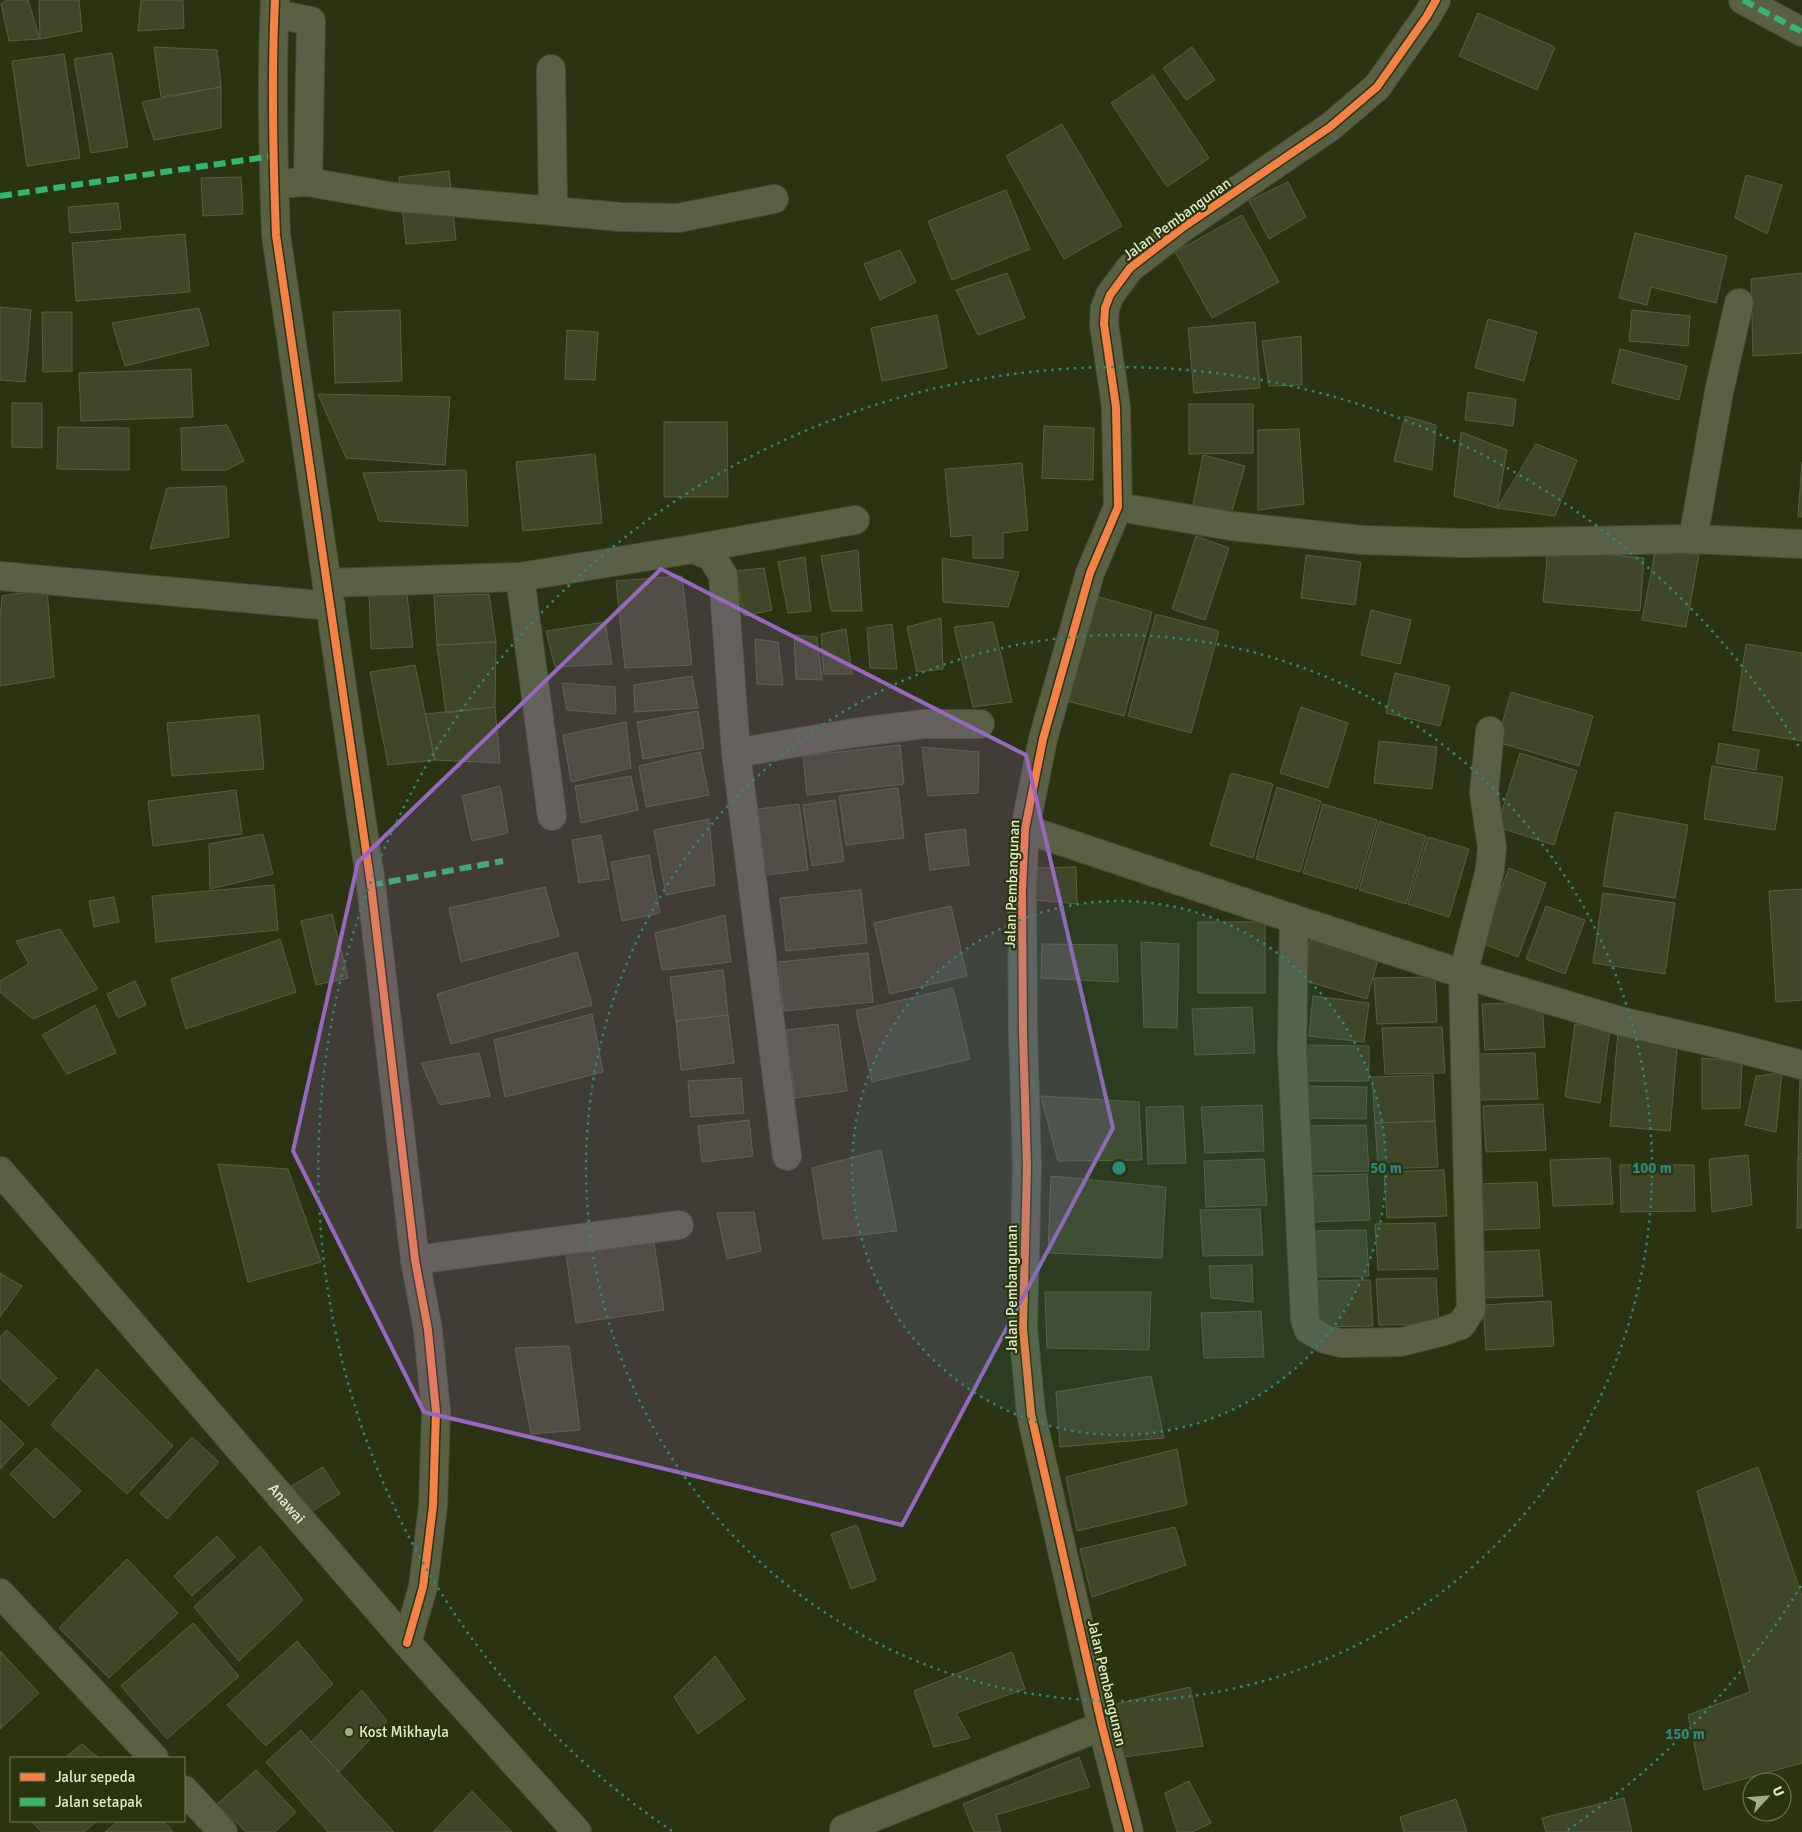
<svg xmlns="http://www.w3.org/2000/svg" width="1802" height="1832" font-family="Signika,sans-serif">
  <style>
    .building { fill: #404729; stroke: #575f42 }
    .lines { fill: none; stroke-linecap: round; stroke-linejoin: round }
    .minor-casing { stroke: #464d34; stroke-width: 30 }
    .minor { stroke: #596046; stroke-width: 28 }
    .quiet { stroke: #33b770; stroke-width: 6; stroke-dasharray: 12 6; stroke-linecap: butt }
    .cycleway-casing { stroke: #2a340e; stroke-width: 11 }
    .cycleway { stroke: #f48246; stroke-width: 8 }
    .marked { fill: #9966c2; fill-opacity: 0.2; stroke: #9966c2; stroke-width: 4; stroke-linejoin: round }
    .ring { fill: none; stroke: #2e887c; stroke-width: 2.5; stroke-dasharray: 2.5 5 }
    .poi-dot { fill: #a1ac88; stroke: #2a340e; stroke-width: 2 }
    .labels { text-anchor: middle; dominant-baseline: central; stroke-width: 4.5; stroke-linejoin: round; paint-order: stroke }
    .street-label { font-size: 15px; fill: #e0edc8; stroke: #2a340e }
    .poi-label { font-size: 15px; fill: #e0edc8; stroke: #2a340e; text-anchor: start }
    .centre { fill: #2e887c; stroke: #2a340e; stroke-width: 2.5 }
    .ring-label { font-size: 15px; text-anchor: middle; font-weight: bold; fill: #2e887c; stroke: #2a340e; stroke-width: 4.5; stroke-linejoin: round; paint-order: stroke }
  </style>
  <rect width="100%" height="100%" fill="#2b3312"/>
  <!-- building -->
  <path class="building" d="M6,0H28L40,39L9,41L1,4Z
    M39,0H79L82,31L40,39Z
    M141,0H183L184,28L138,31Z
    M1478,13L1555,47L1537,90L1459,56Z
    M154,47L217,50L221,87L161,97Z
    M1192,47L1215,80L1186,100L1163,68Z
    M112,53L128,147L91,153L74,59Z
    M64,54L80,158L27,166L12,61Z
    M1153,75L1209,158L1167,187L1111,103Z
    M221,87V128L154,140L142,102Z
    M1062,124L1122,226L1064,259L1006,156Z
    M449,171L456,240L406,244L399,177Z
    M1746,175L1782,185L1767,234L1735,218Z
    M241,177L243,214L203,216L201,178Z
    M1288,182L1306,217L1269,239L1249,201Z
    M1006,190L1030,249L952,280L928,221Z
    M118,203L121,229L70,233L68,207Z
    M1242,215L1279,282L1212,318L1175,252Z
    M1635,233L1727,256L1716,303L1651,287L1647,305L1619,298Z
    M185,234L190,292L76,301L72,243Z
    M900,250L916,282L880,300L864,264Z
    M1007,273L1025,318L978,335L956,290Z
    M1802,273V353L1753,356L1751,279Z
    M0,307L31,310L25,382L0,380Z
    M199,308L209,345L125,366L112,323Z
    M400,310L402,381L335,383L333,312Z
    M1632,310L1690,316L1688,346L1629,341Z
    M42,312H72V371L43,372Z
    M937,315L947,368L882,381L871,328Z
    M1488,319L1537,332L1524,381L1475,368Z
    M1255,322L1260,388L1194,393L1188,328Z
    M567,330L598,332L595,380L565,379Z
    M1301,336L1302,385L1269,386L1262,341Z
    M1620,349L1687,366L1679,400L1612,383Z
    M191,369L193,417L81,421L79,373Z
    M1468,392L1516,399L1513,426L1465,420Z
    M318,394L450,397L445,465L346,458Z
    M12,403H42V448L12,447Z
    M1189,404H1253V453L1189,454Z
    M1405,416L1436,425L1432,470L1394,461Z
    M664,422H727L728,497H664Z
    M227,425L244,461L226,470H182L181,428Z
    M1044,426L1094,428L1093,480L1042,478Z
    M58,427L129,428V470L57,469Z
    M1299,429L1304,504L1258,510V430Z
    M1461,432L1507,450L1497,508L1454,496Z
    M1536,444L1577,460L1555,516L1497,508Z
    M595,454L602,523L523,531L516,462Z
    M1203,455L1245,466L1231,514L1193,505Z
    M1802,462V517H1798Z
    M1022,463L1028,530L1003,533V558H973V535L951,537L945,469Z
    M466,470L468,526L379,521L363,473Z
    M226,486L229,537L150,549L167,488Z
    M1196,536L1229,548L1205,620L1172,609Z
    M1656,547L1699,555L1686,627L1642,620Z
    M1548,549L1644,558L1640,611L1543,602Z
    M858,550L862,611H831L821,556Z
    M1306,555L1361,562L1355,605L1301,598Z
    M805,557L811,611L788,613L778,562Z
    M942,558L1019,572L1008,607L943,602Z
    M764,568L772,610L744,616L735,571Z
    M682,576L692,665L625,668L616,581Z
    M406,586L413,647L371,649L369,589Z
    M47,589L54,677L0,686V620L2,596Z
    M489,594L496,642L437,645L434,596Z
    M1089,594L1152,612L1124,716L1060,699Z
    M1371,610L1411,620L1400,664L1361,655Z
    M1156,614L1219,631L1191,733L1128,716Z
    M941,618L943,669L917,672L907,627Z
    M605,622L612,664L555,667L546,631Z
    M993,622L1012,702L973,707L954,627Z
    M892,624L897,669L870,668L867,628Z
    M846,629L852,674H824L821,634Z
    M794,635L817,637L822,680L796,679Z
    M755,639L778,642L783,685L757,684Z
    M496,642L495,707L446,713L437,645Z
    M1746,644L1802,653V741L1733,730Z
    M415,665L435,760L388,765L370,672Z
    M1395,673L1450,686L1440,726L1386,713Z
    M692,676L698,708L635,712L634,685Z
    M562,683L615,687L616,714L567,710Z
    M1511,692L1593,716L1579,766L1497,742Z
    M495,707L500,763L435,760L425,714Z
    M1301,707L1348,723L1328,788L1280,773Z
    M698,711L704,748L643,759L637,722Z
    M259,715L264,769L172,776L167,723Z
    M626,722L631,768L571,782L563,735Z
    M1379,741L1437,747L1432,789L1374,783Z
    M1719,743L1759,750L1756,770L1716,763Z
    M900,745L904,784L807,795L803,756Z
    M922,747L979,752L978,793L928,796Z
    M700,752L709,795L646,807L639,766Z
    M1520,753L1577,771L1554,845L1497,827Z
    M1712,766L1783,777L1775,830L1704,819Z
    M1231,773L1273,784L1253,858L1210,845Z
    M631,776L638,810L581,823L575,786Z
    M500,786L508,833L472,841L462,796Z
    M1277,787L1321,801L1300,872L1256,859Z
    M898,788L904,838L846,845L839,796Z
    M236,790L242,834L153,846L148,801Z
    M835,800L844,861L812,866L803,805Z
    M799,804L808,870L758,876L750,810Z
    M1323,804L1377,820L1357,889L1303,873Z
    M1615,812L1688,825L1675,898L1603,886Z
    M709,819L715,885L666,895L654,830Z
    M1379,821L1426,836L1406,904L1359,890Z
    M965,829L969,865L930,870L925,834Z
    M263,834L273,874L210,889L209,844Z
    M601,835L609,879L579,883L572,840Z
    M1428,837L1469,849L1449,917L1408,904Z
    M649,855L660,913L622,921L611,862Z
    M1076,867L1077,904L1036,900L1033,868Z
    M1509,868L1546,883L1518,957L1481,943Z
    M274,885L278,930L156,942L152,896Z
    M545,887L559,936L461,962L449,908Z
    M1802,889V1000L1776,1002L1769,891Z
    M861,890L867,943L786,951L780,898Z
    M1603,893L1675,903L1665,974L1593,963Z
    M114,897L119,922L94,927L89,901Z
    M951,906L967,976L890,994L874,923Z
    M1546,906L1585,920L1565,974L1526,959Z
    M332,914L348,978L316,985L301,921Z
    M725,915L731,962L662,970L655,933Z
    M1198,922H1265V993H1198Z
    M60,929L98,989L33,1019L0,992V981L29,964L16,941Z
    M1312,936L1379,956L1367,999L1299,979Z
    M280,939L296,992L186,1029L171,979Z
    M1141,942L1179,944L1177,1028L1144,1027Z
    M1042,944L1117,945L1118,982L1041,978Z
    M577,952L592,1005L451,1044L437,994Z
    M868,953L873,1002L784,1011L779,962Z
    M723,970L728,1015L676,1021L670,977Z
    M1435,977L1437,1022L1377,1024L1374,978Z
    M135,981L146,1005L118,1018L107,994Z
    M953,988L970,1059L872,1082L856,1011Z
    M1313,996L1369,1003L1364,1042L1309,1036Z
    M1542,1002L1545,1047L1485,1050L1482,1004Z
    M95,1005L116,1053L67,1074L42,1035Z
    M1252,1007L1255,1053L1195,1055L1192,1009Z
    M592,1014L603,1072L505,1097L494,1040Z
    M728,1015L734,1063L681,1070L676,1021Z
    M838,1024L847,1091L795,1098L786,1030Z
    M1575,1024L1610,1029L1600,1103L1565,1097Z
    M1442,1027L1445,1073L1385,1074L1382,1028Z
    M1618,1032L1678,1037L1670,1131L1610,1126Z
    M1304,1045L1369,1046V1081H1304Z
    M479,1053L490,1096L440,1105L421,1063Z
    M1535,1053L1538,1099L1478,1100L1475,1054Z
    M1702,1058L1742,1062L1740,1108L1702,1109Z
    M1800,1071L1802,1072V1157L1798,1159Z
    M1782,1073L1776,1132L1745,1125L1756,1076Z
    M1433,1075L1435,1121L1375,1123L1372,1077Z
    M741,1078L744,1113L691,1117L688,1081Z
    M1300,1086L1367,1087L1366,1119L1300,1118Z
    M1041,1096L1139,1102L1142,1160L1058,1161Z
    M1543,1104L1546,1150L1486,1152L1483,1106Z
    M1262,1105L1264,1151L1205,1153L1201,1107Z
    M1183,1106L1186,1163L1148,1164L1146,1107Z
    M749,1120L753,1156L702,1162L698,1126Z
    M1435,1121L1438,1167L1378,1169L1375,1123Z
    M1366,1125L1369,1171L1309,1172L1306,1126Z
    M881,1150L897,1231L823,1239L812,1168Z
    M1748,1155L1752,1205L1712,1212L1709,1159Z
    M1610,1158L1613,1204L1553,1206L1550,1160Z
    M1264,1159L1267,1205L1206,1207L1204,1161Z
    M1798,1159H1802V1228H1797Z
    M218,1164L288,1169L321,1262L248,1282Z
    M1620,1165H1694L1695,1211L1621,1212Z
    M1444,1170L1447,1216L1387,1218L1384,1172Z
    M1367,1174L1370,1220L1310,1222L1307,1176Z
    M1051,1176L1166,1187L1162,1258L1048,1253Z
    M1537,1182L1540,1228L1481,1230L1478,1184Z
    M1260,1209L1263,1255L1203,1256L1200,1210Z
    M754,1212L761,1251L727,1259L717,1213Z
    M1435,1223L1438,1269L1378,1270L1375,1224Z
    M1366,1230L1369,1276L1310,1277L1307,1231Z
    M654,1242L664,1310L576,1323L566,1255Z
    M1539,1250L1543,1296L1482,1298L1480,1252Z
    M1252,1265L1253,1302L1211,1298L1209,1266Z
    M0,1273L22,1286L0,1317Z
    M1436,1278L1439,1324L1379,1325L1376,1279Z
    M1370,1280L1373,1326L1312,1327L1310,1281Z
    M1045,1292H1151L1149,1350L1047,1348Z
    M1551,1301L1554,1346L1486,1350L1483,1305Z
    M1261,1311L1264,1357L1204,1358L1201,1313Z
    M7,1330L57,1378L29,1406L0,1378V1337Z
    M569,1346L580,1430L531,1434L515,1348Z
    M97,1369L173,1446L127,1494L51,1425Z
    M1151,1376L1164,1438L1060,1447L1056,1392Z
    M0,1420L24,1444L0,1469Z
    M192,1437L219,1462L167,1519L140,1494Z
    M36,1448L81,1491L54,1518L10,1474Z
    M1177,1449L1187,1505L1077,1531L1066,1477Z
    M323,1467L340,1494L307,1514L290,1487Z
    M1758,1467L1802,1596V1763L1704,1790L1688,1715L1750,1692L1697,1491Z
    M857,1525L876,1580L851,1589L831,1534Z
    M1175,1527L1186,1565L1092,1597L1080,1549Z
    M217,1536L235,1557L192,1596L174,1576Z
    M260,1546L303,1600L239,1661L194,1607Z
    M127,1559L178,1613L109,1678L59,1628Z
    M193,1623L239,1676L167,1739L121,1686Z
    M297,1641L333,1684L266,1746L227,1705Z
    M0,1651L39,1693L0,1729Z
    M1012,1652L1025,1689L956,1713L970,1738L934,1747L914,1691Z
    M715,1656L745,1699L698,1734L674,1697Z
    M1190,1687L1203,1746L1117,1758L1112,1705Z
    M362,1690L387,1721L339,1772L311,1742Z
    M301,1730L311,1742L394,1832H328L266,1762Z
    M82,1744L99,1758H64Z
    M1079,1757L1090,1787L996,1815L1001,1832H974L963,1804Z
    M256,1770L296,1812L275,1832H246L217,1804Z
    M1189,1781L1211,1823L1192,1832H1177L1165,1793Z
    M472,1791L512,1832H433Z
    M1624,1798L1632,1832H1546L1542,1818Z
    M1456,1799L1467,1832H1404L1400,1817Z
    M31,1821H97L84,1832H42Z
    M118,1821H163L173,1832H105Z"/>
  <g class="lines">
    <defs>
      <g id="minor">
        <path d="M275,0C271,79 273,157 276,235L371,885L415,1260L428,1330L436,1412L433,1506L423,1587L407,1643"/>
        <path d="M1743,0L1802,32"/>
        <path d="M275,14L311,21L308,182"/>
        <path d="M551,69L553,211"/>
        <path d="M275,184L308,182L394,197L621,217L678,218L774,199"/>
        <path d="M1118,507L1231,526L1362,540L1464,543L1693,539L1802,544"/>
        <path d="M1693,539L1719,392L1739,303"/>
        <path d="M693,549L855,520"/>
        <path d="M0,576L331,606"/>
        <path d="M520,577L552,816"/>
        <path d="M327,583L520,577L693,549L711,556L723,575L736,753L787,1156"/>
        <path d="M736,753L853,733L924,724H980"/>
        <path d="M1025,829L1294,919L1292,1050L1305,1319L1308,1329L1325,1339L1341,1343L1401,1342L1441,1332L1461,1325L1471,1310L1463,974L1490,870L1492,847L1484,793L1490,731"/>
        <path d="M1294,919L1463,974L1620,1021L1733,1047L1802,1065"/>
        <path id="s1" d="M0,1171L407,1643L577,1832"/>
        <path d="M415,1260L679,1225"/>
        <path d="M0,1593L154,1758"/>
        <path d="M184,1790L223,1832"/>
        <path d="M845,1832L844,1829L1102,1726"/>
        <path d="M1129,1832L1102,1726L1031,1414L1023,1328L1027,1167L1023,1033L1022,891L1025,829L1043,739L1090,573L1118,507L1116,407L1104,324L1105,308L1110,295L1130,268L1182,228L1330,127L1377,87L1427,16L1436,0"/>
      </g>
    </defs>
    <!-- minor casing -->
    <use href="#minor" class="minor-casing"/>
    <!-- minor -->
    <use href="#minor" class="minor"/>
    <!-- quiet -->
    <path class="quiet" d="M1743,0L1802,32
      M0,196L273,156
      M371,885L503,861"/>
    <defs>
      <path id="cycleway" d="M275,0C271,79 273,157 276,235L371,885L415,1260L428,1330L436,1412L433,1506L423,1587L407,1643
        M1129,1832L1102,1726L1031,1414L1023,1328L1027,1167L1023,1033L1022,891L1025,829L1043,739L1090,573L1118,507L1116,407L1104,324L1105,308L1110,295L1130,268L1182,228L1330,127L1377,87L1427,16L1436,0"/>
    </defs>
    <!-- cycleway casing -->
    <use href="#cycleway" class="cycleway-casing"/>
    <!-- cycleway -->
    <use href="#cycleway" class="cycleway"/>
  </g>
  <!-- marked area -->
  <path class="marked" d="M661,569L1026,755L1113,1128L902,1525L424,1412L293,1151L358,862Z"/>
  <!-- distance rings -->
  <circle cx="1119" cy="1168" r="267" fill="#2e887c" fill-opacity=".12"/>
  <g class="ring">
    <circle cx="1119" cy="1168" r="267"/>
    <circle cx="1119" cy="1168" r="533"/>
    <path d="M1801 1586A800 800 0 0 1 1566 1831M672 1831A800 800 0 1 1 1801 750"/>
  </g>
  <!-- markers -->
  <circle class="poi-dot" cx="349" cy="1732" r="5"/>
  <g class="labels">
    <!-- street labels -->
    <g class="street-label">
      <text transform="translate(1177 219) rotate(-36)">Jalan Pembangunan</text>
      <text transform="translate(1012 884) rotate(-88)">Jalan Pembangunan</text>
      <text transform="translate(1012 1289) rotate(-90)">Jalan Pembangunan</text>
      <text stroke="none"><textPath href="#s1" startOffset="439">Anawai</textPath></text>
      <text transform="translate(1107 1683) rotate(77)">Jalan Pembangunan</text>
    </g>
    <!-- poi labels -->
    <g class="poi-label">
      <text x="359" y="1732">Kost Mikhayla</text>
    </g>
  </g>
  <circle cx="1119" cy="1168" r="8" class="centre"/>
  <g class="ring-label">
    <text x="1386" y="1173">50 m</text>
    <text x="1652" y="1173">100 m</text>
    <text x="1685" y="1739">150 m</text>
  </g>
  <!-- legend -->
  <rect x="10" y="1757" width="175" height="65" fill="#2a340e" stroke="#737e58"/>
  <rect x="20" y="1773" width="25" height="8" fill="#f48246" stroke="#737e58"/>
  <text x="55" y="1782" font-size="15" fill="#e0edc8">Jalur sepeda</text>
  <rect x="20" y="1798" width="25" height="8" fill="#33b770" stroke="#737e58"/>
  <text x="55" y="1807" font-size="15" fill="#e0edc8">Jalan setapak</text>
  <!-- north arrow -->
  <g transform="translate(1767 1797) rotate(64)"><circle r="24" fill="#2a340e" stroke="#737e58"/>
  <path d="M0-4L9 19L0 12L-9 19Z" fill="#a1ac88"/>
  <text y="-8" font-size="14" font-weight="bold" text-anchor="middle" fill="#e0edc8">U</text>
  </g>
</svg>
